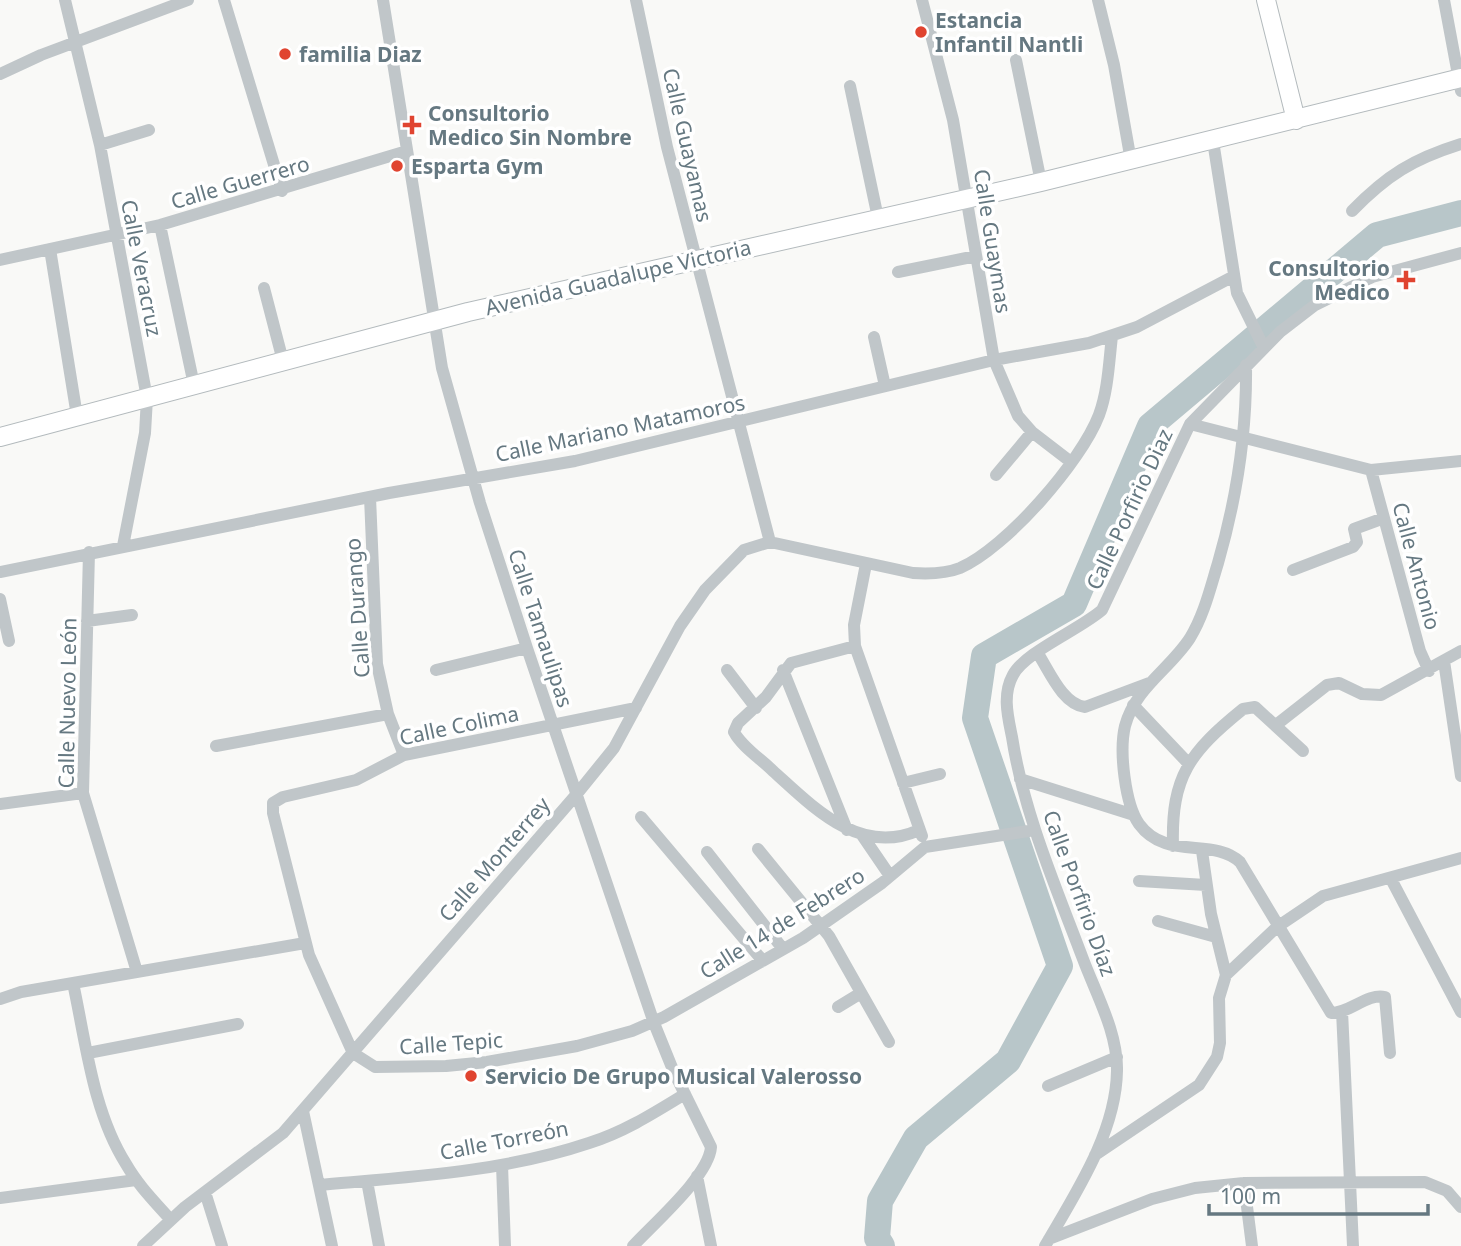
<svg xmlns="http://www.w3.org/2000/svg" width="1461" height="1246" font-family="'Noto Sans',sans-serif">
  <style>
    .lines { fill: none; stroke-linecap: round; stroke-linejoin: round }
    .river { stroke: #b8c6c9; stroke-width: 26 }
    .secondary-casing { stroke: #b3babd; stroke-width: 20 }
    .street { stroke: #c0c6c9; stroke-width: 12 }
    .secondary { stroke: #fff; stroke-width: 18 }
    .poi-dot { fill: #e04430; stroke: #fff; stroke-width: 2.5 }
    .labels { text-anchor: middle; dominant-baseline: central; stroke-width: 7; stroke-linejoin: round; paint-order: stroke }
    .poi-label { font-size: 21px; font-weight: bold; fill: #657881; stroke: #fff; text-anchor: start }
    .street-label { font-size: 21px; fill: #657881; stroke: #fff }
  </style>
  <rect width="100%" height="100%" fill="#f9f9f7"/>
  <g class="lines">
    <!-- river -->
    <path class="river" d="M882,1246L877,1238L880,1201L916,1138L1008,1061L1060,966L975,718L984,656L1074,604L1150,426L1377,235L1461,213"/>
    <defs>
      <path id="secondary" d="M1266,0L1296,120
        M0,437L468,312L1041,182L1461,78"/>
    </defs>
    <!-- secondary casing -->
    <use href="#secondary" class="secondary-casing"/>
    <!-- street -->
    <path class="street" d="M65,0L100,145L147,398L145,433L123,546
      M224,0L282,191
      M383,0L442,368L480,503L527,648L654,1023L673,1070L711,1147C709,1176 653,1224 633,1246
      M636,0L667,147L770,542
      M922,0L953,120L994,360L1018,416L1032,432L1071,462
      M1098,0L1114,65L1131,161
      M1444,0L1461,91
      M1016,60L1041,182
      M0,74L41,55L188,0
      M850,86L878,218
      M1213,141L1237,293L1264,348
      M100,145L149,130
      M1352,211C1387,175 1413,159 1461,144
      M160,225L194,385
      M50,249L77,416
      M0,260L160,225L407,151
      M898,272L976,256
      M264,288L283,361
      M874,337L885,386
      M1246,365C1247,434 1237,497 1218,563C1210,589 1204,615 1190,638C1170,669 1135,688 1125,726C1119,751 1125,804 1139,824C1166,861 1213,837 1240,862L1331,1013C1350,1013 1367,993 1385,997L1390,1053
      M1190,424L1371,470L1461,461
      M1371,470L1420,651L1429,671
      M996,475L1032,432
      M370,497L377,664L388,714L404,755
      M89,552L83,793L137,972
      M866,564L854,625L855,646L922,836
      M1293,570L1353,547L1357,542L1354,529L1384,518
      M0,572L389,493L575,461L994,360L1089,343L1137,327L1234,276
      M0,599L9,641
      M87,621L132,615
      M855,646L791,663L766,697L738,723L734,732C742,747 761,759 773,771C813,807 860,857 919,830
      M1037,652C1049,670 1062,704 1085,707L1149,683
      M1444,661L1461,776
      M436,670L527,648
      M727,670L756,708
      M783,670L847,830
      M1133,705L1188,763
      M636,708L404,755L356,780L283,797L273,803V813L309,955L353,1053L375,1067L446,1066L487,1062L577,1046L632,1031L664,1017L803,938L882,883L925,847L1035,830
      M1276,725L1327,685L1339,683L1362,694L1381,695L1461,651
      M216,746L388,714
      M1020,779L1134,815
      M903,783L940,774
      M0,804L83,793
      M641,817L763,961
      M862,835L890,876
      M1173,846C1171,776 1190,752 1243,709L1255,707L1303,751
      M758,849L829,936L889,1042
      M707,852L783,949
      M1391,879L1461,1012
      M1139,881L1206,885
      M1158,921L1216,937
      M1226,975L1277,927L1323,896L1461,858
      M73,983C86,1043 93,1112 126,1164C138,1185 154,1201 170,1219
      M0,999L21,992L305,943
      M838,1007L861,993
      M1342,1011L1353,1246
      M88,1053L238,1024
      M1048,1086L1117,1057
      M303,1111L332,1246
      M1095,1155L1199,1085L1217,1057L1220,1043L1219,998L1226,975L1211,914L1202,851
      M502,1165L505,1246
      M697,1176L711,1246
      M367,1181L379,1246
      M1244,1183L1252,1246
      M319,1185C409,1177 503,1172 589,1143C624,1132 654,1113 685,1094
      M205,1192L222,1246
      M0,1198L136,1180
      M1049,1239L1152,1199L1195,1188L1244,1183L1425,1182L1447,1191L1461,1207
      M143,1246L185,1207L283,1133L576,795L614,748L680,626L705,590L744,550L770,542L913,573C929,574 945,574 960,568C1006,548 1081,462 1099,415C1108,391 1109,362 1112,336
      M1045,1246C1075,1194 1116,1133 1117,1071C1118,1033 1096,994 1083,959C1056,887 1024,814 1012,737C1008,717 1002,695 1013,675C1025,652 1079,630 1102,610L1190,424L1280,332L1315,305L1372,277L1461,253"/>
    <!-- secondary -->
    <use href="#secondary" class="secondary"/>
  </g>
  <!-- markers -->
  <g class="poi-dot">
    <circle cx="921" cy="32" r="7"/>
    <circle cx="285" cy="54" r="7"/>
    <path d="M408.5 114.5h7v7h7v7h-7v7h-7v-7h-7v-7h7z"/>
    <circle cx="397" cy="166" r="7"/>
    <path d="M1402.5 269.5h7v7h7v7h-7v7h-7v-7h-7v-7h7z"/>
    <circle cx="471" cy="1076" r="7"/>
  </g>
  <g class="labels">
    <!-- poi labels -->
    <g class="poi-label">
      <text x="935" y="20">Estancia<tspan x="935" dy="24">Infantil Nantli</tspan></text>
      <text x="299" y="54">familia Diaz</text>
      <text x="428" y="113">Consultorio<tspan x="428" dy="24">Medico Sin Nombre</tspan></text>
      <text x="411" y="166">Esparta Gym</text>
      <text x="1390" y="268" text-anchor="end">Consultorio<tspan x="1390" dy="24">Medico</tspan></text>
      <text x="485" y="1076">Servicio De Grupo Musical Valerosso</text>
    </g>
    <!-- street labels -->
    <g class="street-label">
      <text transform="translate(688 145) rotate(77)">Calle Guayamas</text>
      <text transform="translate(240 182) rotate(-16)">Calle Guerrero</text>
      <text transform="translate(993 241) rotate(81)">Calle Guaymas</text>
      <text transform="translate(142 268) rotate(79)">Calle Veracruz</text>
      <text transform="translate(618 277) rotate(-13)">Avenida Guadalupe Victoria</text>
      <text transform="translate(620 428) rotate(-12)">Calle Mariano Matamoros</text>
      <text transform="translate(1129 509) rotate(-65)">Calle Porfirio Diaz</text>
      <text transform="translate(1417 566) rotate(75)">Calle Antonio</text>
      <text transform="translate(357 608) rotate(-94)">Calle Durango</text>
      <text transform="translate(541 628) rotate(72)">Calle Tamaulipas</text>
      <text transform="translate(67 703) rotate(-89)">Calle Nuevo León</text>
      <text transform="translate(459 725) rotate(-12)">Calle Colima</text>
      <text transform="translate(494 859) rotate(-49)">Calle Monterrey</text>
      <text transform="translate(1080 893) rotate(70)">Calle Porfirio Díaz</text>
      <text transform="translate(782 923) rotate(-32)">Calle 14 de Febrero</text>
      <text transform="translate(451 1043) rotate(-4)">Calle Tepic</text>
      <text transform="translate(504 1140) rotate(-11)">Calle Torreón</text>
    </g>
  </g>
  <!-- scale -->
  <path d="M1209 1204v10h219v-10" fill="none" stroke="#657881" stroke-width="3.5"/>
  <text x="1220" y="1204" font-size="21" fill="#657881" stroke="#ffffff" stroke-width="5" paint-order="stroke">100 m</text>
</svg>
